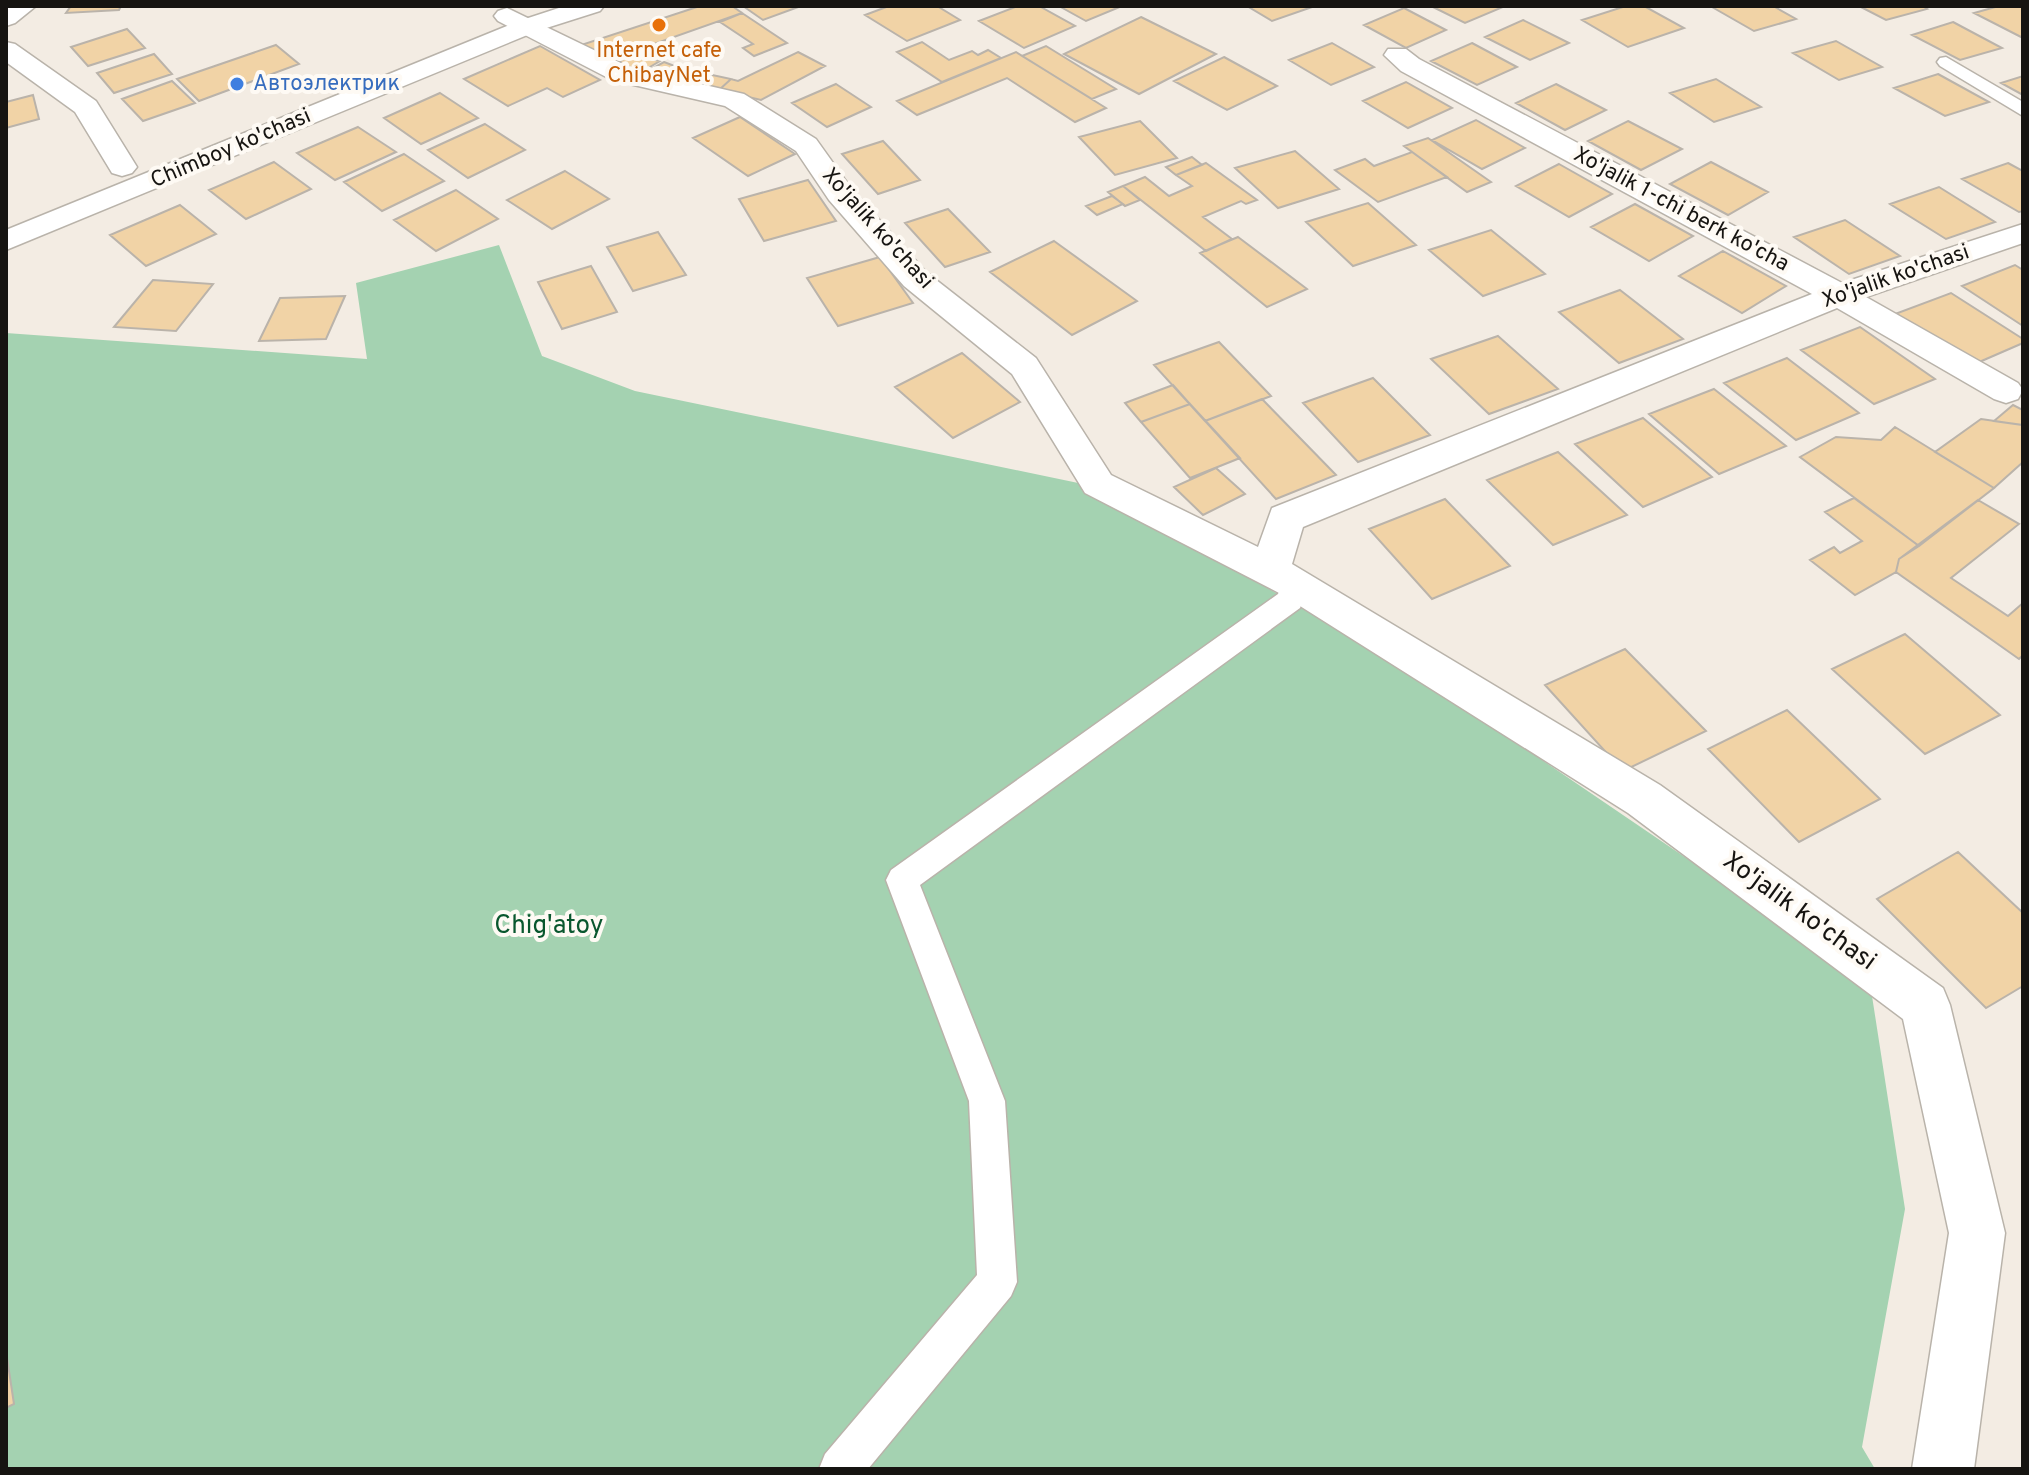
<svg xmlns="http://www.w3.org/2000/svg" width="2029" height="1475" font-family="Overpass,sans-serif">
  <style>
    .green { fill: #a4d2b1 }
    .building { fill: #f1d3a6; stroke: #bab3aa; stroke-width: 2 }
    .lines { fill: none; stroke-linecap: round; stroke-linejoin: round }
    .service-casing { stroke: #b9b3aa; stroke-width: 3 }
    .minor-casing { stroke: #b9b3aa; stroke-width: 3 }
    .secondary-casing { stroke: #b9b3aa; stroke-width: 3 }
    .service { fill: #fff; fill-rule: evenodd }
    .minor { fill: #fff; fill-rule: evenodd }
    .secondary { fill: #fff; fill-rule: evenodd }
    .food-dot { fill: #e8710a; stroke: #fefaf4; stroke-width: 3 }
    .shop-dot { fill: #3f7fe0; stroke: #fefaf4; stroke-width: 3 }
    .labels { text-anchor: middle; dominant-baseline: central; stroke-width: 8; stroke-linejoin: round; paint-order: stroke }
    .far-food-label { font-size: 22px; fill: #c56008; stroke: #fefaf4 }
    .far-shop-label { font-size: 22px; fill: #366cbe; stroke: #fefaf4; text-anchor: start }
    .far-street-label { font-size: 22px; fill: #161411; stroke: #fefaf4 }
    .street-label { font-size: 26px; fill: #161411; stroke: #fefaf4 }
    .park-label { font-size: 26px; fill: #09572e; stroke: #fefaf4 }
  </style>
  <rect width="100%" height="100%" fill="#f3ece3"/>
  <!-- green -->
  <path class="green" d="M499,245L542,356L635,391L1083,484L1395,660L1870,983L1905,1209L1862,1447L1875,1469H6V333L367,359L356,283Z"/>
  <!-- building -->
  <path class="building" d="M71,6H121L119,10L66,13Z
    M700,6H732L742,13L606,61L572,48Z
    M743,6H801L763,20Z
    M889,6H937L960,20L907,41L865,15Z
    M1018,6H1039L1075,26L1024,48L979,21Z
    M1059,6H1122L1086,21Z
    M1247,6H1315L1272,21Z
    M1431,6H1501L1503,7L1465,23Z
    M1626,6H1644L1684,28L1628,47L1582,20Z
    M1773,6L1796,19L1754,31L1712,7Z
    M1859,6H1922L1927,9L1886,20Z
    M1999,6L2023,7V38L1974,13Z
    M1404,8L1446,30L1406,48L1364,25Z
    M742,13L787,43L754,56L743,48L753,44L720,22Z
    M1141,17L1216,54L1139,94L1064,54Z
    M1523,20L1569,43L1530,60L1485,37Z
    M1953,22L2002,48L1960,60L1912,35Z
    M127,29L145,48L88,66L71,47Z
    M1836,41L1882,67L1839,80L1793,53Z
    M922,42L949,60L972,51L978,55L988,50L1001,58L942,82L897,52Z
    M1332,43L1374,67L1331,85L1289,60Z
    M1472,43L1517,67L1477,85L1431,61Z
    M276,45L299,64L199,101L177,79Z
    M540,46L600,80L563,97L547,88L508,106L464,79Z
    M1046,46L1116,89L1092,99L1022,56Z
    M641,49L661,56L655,60L660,61L638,74L614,65Z
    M798,52L825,66L761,100L719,90L731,79L738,81Z
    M1016,52L1106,108L1075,122L1007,78L917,115L897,101Z
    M154,54L172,74L114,93L97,73Z
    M1224,57L1277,86L1227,110L1174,81Z
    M664,62L680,68L668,79L642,74Z
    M680,68L731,79L719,90L668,79Z
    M1938,74L1989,102L1945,116L1894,88Z
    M2023,76V95L2001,83Z
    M1716,79L1761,107L1714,122L1670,93Z
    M172,81L195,103L143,121L122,99Z
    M1406,82L1452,108L1408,128L1363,101Z
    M836,84L871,107L827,127L792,103Z
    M1556,84L1606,110L1565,130L1516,103Z
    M440,93L478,118L421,144L384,118Z
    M33,95L39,119L6,128V102Z
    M740,117L795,154L748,176L693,138Z
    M1476,120L1525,148L1482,169L1432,140Z
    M1140,121L1177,158L1115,175L1079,137Z
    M1628,121L1682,149L1641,170L1588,141Z
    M485,124L525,150L468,178L428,150Z
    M358,127L396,152L335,180L297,153Z
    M1428,138L1491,182L1467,192L1404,146Z
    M883,141L920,180L878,194L842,154Z
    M1295,151L1339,189L1278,208L1235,168Z
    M1412,152L1447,177L1378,202L1335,170L1365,159L1374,166Z
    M404,154L444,181L382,211L344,182Z
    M1192,157L1202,165L1176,175L1166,167Z
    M274,162L311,189L246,219L209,190Z
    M1711,162L1768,192L1728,215L1670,184Z
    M1206,163L1257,200L1246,204L1241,201L1203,217L1232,239L1206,251L1123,186L1145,177L1169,196L1192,186L1176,175Z
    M2008,163L2023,171V211L2019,212L1962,179Z
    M1559,164L1612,194L1569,217L1516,186Z
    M565,171L609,199L552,229L507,200Z
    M808,180L836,221L764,241L739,199Z
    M1123,186L1140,200L1125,206L1108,192Z
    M1939,187L1995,222L1946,239L1890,204Z
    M456,190L498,219L436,251L394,220Z
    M1112,196L1123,204L1097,215L1086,206Z
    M1368,203L1416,245L1353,266L1306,222Z
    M1635,204L1693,236L1649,261L1591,227Z
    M180,205L216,234L146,266L110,235Z
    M948,209L990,252L945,267L905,223Z
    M1845,220L1900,256L1849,274L1794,237Z
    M1491,230L1545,274L1483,296L1429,250Z
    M658,232L686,275L633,291L607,247Z
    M1238,237L1307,289L1267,307L1200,253Z
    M1054,241L1137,301L1072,335L990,272Z
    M1723,251L1786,286L1742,313L1679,276Z
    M880,257L913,303L838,326L807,278Z
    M2015,265L2023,270V326L1962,286Z
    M591,266L617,312L562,329L538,282Z
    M153,280L213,284L176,331L114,327Z
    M1620,290L1683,339L1619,363L1559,312Z
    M1951,293L2023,339V343L1970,366L1895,314Z
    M345,296L326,339L259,341L280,298Z
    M1860,327L1935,379L1874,404L1801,350Z
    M1498,336L1558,389L1489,414L1431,359Z
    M1219,342L1271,396L1205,421L1154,365Z
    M962,353L1020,402L953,438L895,387Z
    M1787,358L1859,413L1796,440L1724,383Z
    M1373,378L1430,435L1358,462L1303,403Z
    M1173,385L1190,404L1141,422L1125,403Z
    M1714,389L1786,446L1719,474L1649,414Z
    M1262,399L1336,475L1276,499L1205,421Z
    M1190,404L1240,458L1190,478L1141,422Z
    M2013,405L2023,410V425L1994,421Z
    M1643,418L1712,477L1643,507L1575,444Z
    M1981,419L2023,425V462L1994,488L1935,452Z
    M1895,427L1994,488L1919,546L1800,457L1836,437L1881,440Z
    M1558,452L1627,515L1553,545L1487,480Z
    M1216,468L1245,494L1203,515L1174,487Z
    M1854,498L1919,546L1899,559L1896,572L1855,595L1810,560L1834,547L1840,553L1862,541L1825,512Z
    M1445,499L1510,566L1432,599L1369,529Z
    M1978,500L2019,524L1951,578L2008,616L2023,603V655L2019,659L1896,572L1899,559Z
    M1905,634L2000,715L1925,754L1832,669Z
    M1625,649L1706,731L1623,771L1545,685Z
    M1787,710L1880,799L1799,842L1708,749Z
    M1958,852L2023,913V986L1986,1008L1877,899Z
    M6,1351L14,1404L6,1408Z"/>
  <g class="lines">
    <defs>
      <path id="service" d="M1946,57L2023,102V116L1940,66L1937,62L1940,58Z
        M1295,573L1305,576L1309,583L1300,608L920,885L1005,1101L1017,1282L1011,1296L868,1469H819L825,1454L977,1275L969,1101L886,880L891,870L1278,594L1285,576Z"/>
      <path id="minor" d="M6,6H36L15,23L6,26Z
        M507,8L631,68L744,94L816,139L851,188L926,272L1036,358L1111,475L1258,547L1272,508L1812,294L1401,71L1384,55L1388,49H1406L1419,59L1842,283L2023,224V243L1866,297L2018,383L2023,390L2018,399L2006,403L1994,399L1837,308L1303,527L1292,564L1660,785L1943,988L1950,1005L2005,1233L1974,1469H1912L1949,1233L1903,1019L1628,813L1281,594L1085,493L1012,374L904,286L829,200L796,151L725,106L612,80L498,21L494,16L498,11Z
        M6,42L15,44L96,101L137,167L132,173L122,176L112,173L75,112L6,62Z"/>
      <path id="secondary" d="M565,6H604L600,11L537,31L6,250V230L519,21Z"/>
    </defs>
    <!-- service casing -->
    <use href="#service" class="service-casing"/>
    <!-- minor casing -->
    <use href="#minor" class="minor-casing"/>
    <!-- secondary casing -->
    <use href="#secondary" class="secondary-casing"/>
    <!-- service -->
    <use href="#service" class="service"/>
    <!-- minor -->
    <use href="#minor" class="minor"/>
    <!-- secondary -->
    <use href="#secondary" class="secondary"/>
  </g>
  <!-- markers -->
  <circle class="food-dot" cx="659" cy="25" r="8"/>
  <circle class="shop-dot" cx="237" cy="84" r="8"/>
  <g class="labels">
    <!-- far-food labels -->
    <g class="far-food-label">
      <text x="659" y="51">Internet cafe<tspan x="659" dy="25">ChibayNet</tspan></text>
    </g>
    <!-- far-shop labels -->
    <g class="far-shop-label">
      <text x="253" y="84">Автоэлектрик</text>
    </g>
    <!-- far-street labels -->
    <g class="far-street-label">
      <text transform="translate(231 149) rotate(-23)">Chimboy ko'chasi</text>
      <text transform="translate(1681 210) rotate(28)">Xo'jalik 1-chi berk ko'cha</text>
      <text transform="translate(877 229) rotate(48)">Xo'jalik ko'chasi</text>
      <text transform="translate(1896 277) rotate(-19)">Xo'jalik ko'chasi</text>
    </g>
    <!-- street labels -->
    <g class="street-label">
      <text transform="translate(1799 912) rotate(36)">Xo'jalik ko'chasi</text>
    </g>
    <!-- park labels -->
    <g class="park-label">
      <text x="549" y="926">Chig'atoy</text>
    </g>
  </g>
  <!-- border -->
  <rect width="2029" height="1475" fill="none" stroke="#161411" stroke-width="16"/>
</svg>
